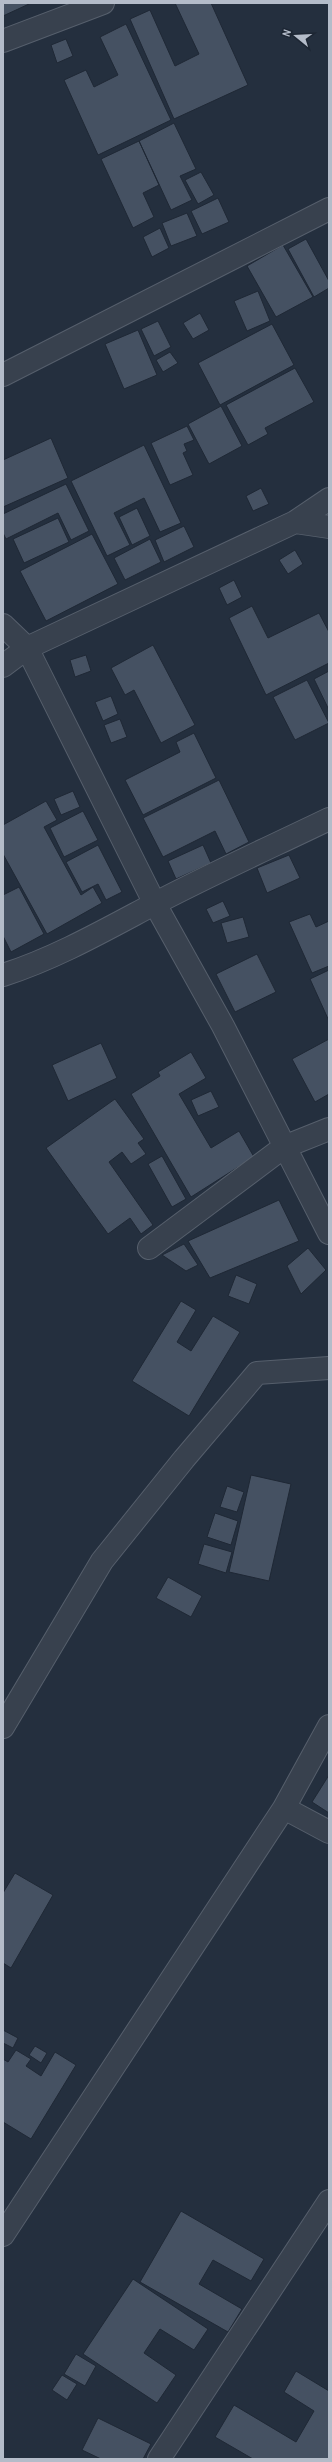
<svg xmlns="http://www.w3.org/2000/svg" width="332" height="2462" font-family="'Archivo Narrow',sans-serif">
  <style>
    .building { fill: #455162; stroke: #1f2835 }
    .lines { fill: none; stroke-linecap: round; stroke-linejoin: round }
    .minor-casing { stroke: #565f6c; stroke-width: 24 }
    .minor { stroke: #38414e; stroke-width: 22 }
  </style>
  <rect width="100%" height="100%" fill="#242f3e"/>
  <!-- building -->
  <path class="building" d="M3,3H29V4L3,16Z
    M175,3H211L248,85L174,119L130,19L150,10L175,66L199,54Z
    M126,24L171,120L98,155L64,80L86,70L94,87L118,75L100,37Z
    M66,39L73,56L57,63L51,45Z
    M174,123L196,169L180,176L192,200L171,210L139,141Z
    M139,141L159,185L143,193L154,217L133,228L101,159Z
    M201,172L214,195L198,204L185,180Z
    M218,198L229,222L202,234L191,211Z
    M187,213L197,236L171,246L162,223Z
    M160,228L169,248L152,257L143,237Z
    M306,239L329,281V288L314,297L288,249Z
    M283,245L313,297L276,317L247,266Z
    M258,291L270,321L247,331L234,301Z
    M200,313L209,330L193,339L183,323Z
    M158,321L171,347L154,356L141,329Z
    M272,324L294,365L220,405L198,363Z
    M138,330L157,375L124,389L105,344Z
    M170,352L178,363L163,372L156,360Z
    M295,368L314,402L265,428L268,434L248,445L226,405Z
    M221,406L242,446L209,464L188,424Z
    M187,426L194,440L184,444L187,451L183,453L193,475L170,485L151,443Z
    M51,438L68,478L3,507V460Z
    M144,445L181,523L160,532L144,498L114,513L130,545L107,556L71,481Z
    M66,484L89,531L71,540L58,513L6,539L3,533V514Z
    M261,488L269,504L253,511L246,496Z
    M137,508L150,536L132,545L119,517Z
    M58,518L69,542L24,563L13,539Z
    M184,526L194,547L164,562L155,540Z
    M92,534L118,584L46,621L20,571Z
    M150,539L161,562L125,580L114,558Z
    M295,550L303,564L288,574L279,560Z
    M234,580L242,597L227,605L219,588Z
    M252,606L268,638L319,613L329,632V663L266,695L229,618Z
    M153,645L195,725L161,743L134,690L125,695L111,668Z
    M86,655L91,671L75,677L70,660Z
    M329,671V710L314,679Z
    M307,680L329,723L295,740L273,697Z
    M111,696L118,714L103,721L95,702Z
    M120,719L127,737L111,743L104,725Z
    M194,733L216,778L143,815L125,780L180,752L176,742Z
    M219,780L249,842L226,854L215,831L163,857L143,818Z
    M73,791L80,807L61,815L54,799Z
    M46,801L57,820L44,827L81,895L93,887L102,903L47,934L3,854V825Z
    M83,811L98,840L64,857L50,828Z
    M98,845L122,892L106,900L98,884L82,892L66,862Z
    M203,845L211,863L176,879L168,861Z
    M289,855L300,878L267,893L257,868Z
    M19,887L44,934L11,952L3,936V895Z
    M223,901L230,916L213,923L206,909Z
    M310,914L316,927L329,921V966L312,973L289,922Z
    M243,917L249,937L227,943L221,923Z
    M257,954L276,992L235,1012L216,974Z
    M329,970V1021L310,979Z
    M329,1039V1094L315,1102L292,1059Z
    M101,1043L117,1078L68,1101L52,1065Z
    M191,1052L206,1078L179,1094L211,1148L239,1131L254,1157L191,1197L131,1094L160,1076L158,1072Z
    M211,1091L219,1107L198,1116L191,1100Z
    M115,1099L144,1139L138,1143L146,1154L131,1164L122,1152L109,1162L153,1225L141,1234L130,1218L108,1234L46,1148Z
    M162,1156L186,1199L172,1207L148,1164Z
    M279,1200L299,1241L210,1278L188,1241Z
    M184,1244L198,1265L186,1271L162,1255Z
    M308,1248L326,1270L301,1294L287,1266Z
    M236,1275L257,1284L249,1304L228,1296Z
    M181,1301L196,1310L177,1342L191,1351L213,1316L240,1332L189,1416L132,1381Z
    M251,1475L291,1484L269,1581L229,1572Z
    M227,1486L244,1492L237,1512L220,1507Z
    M215,1513L238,1521L231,1545L207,1537Z
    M204,1544L232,1552L226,1573L198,1564Z
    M168,1577L202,1596L191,1617L156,1598Z
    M329,1775V1813L312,1802Z
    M15,1873L53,1895L11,1968L3,1963V1893Z
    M3,2030L18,2038L13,2048L3,2043Z
    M35,2046L47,2053L41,2063L29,2055Z
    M16,2050L31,2059L26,2066L41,2076L55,2052L76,2065L31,2139L3,2122V2059L8,2062Z
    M181,2211L264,2259L251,2281L213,2260L199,2284L242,2309L228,2332L140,2282Z
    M133,2279L208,2329L194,2350L160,2329L144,2353L176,2375L157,2403L83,2354Z
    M76,2354L96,2366L85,2386L64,2374Z
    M296,2371L329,2391V2459H253L215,2437L234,2405L296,2442L314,2411L284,2392Z
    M62,2375L77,2384L67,2400L52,2390Z
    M98,2418L151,2444L143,2459H101L82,2450Z"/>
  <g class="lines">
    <defs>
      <path id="minor" d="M3,41L103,3
        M3,375L329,209
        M329,499L295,522L27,648L155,904L223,1026L329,1233
        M295,522L329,527
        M3,625L27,648L3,666
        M3,975C56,958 105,930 154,904C211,874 271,847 329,819
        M149,1248L284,1147L329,1129
        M329,1726L284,1808L329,1832
        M3,1727L102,1561L184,1459L257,1373L329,1368
        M3,2235L284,1808
        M159,2459L329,2201"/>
    </defs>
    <!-- minor casing -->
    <use href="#minor" class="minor-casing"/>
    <!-- minor -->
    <use href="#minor" class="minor"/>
  </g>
  <!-- border -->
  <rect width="332" height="2462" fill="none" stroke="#b4bcc9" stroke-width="8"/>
  <!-- north arrow -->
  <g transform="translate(296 36) rotate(288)" stroke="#1d2633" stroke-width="3" paint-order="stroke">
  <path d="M0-3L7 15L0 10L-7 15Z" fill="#b4bcc9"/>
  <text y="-6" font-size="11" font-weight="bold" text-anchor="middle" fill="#b4bcc9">N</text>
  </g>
</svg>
